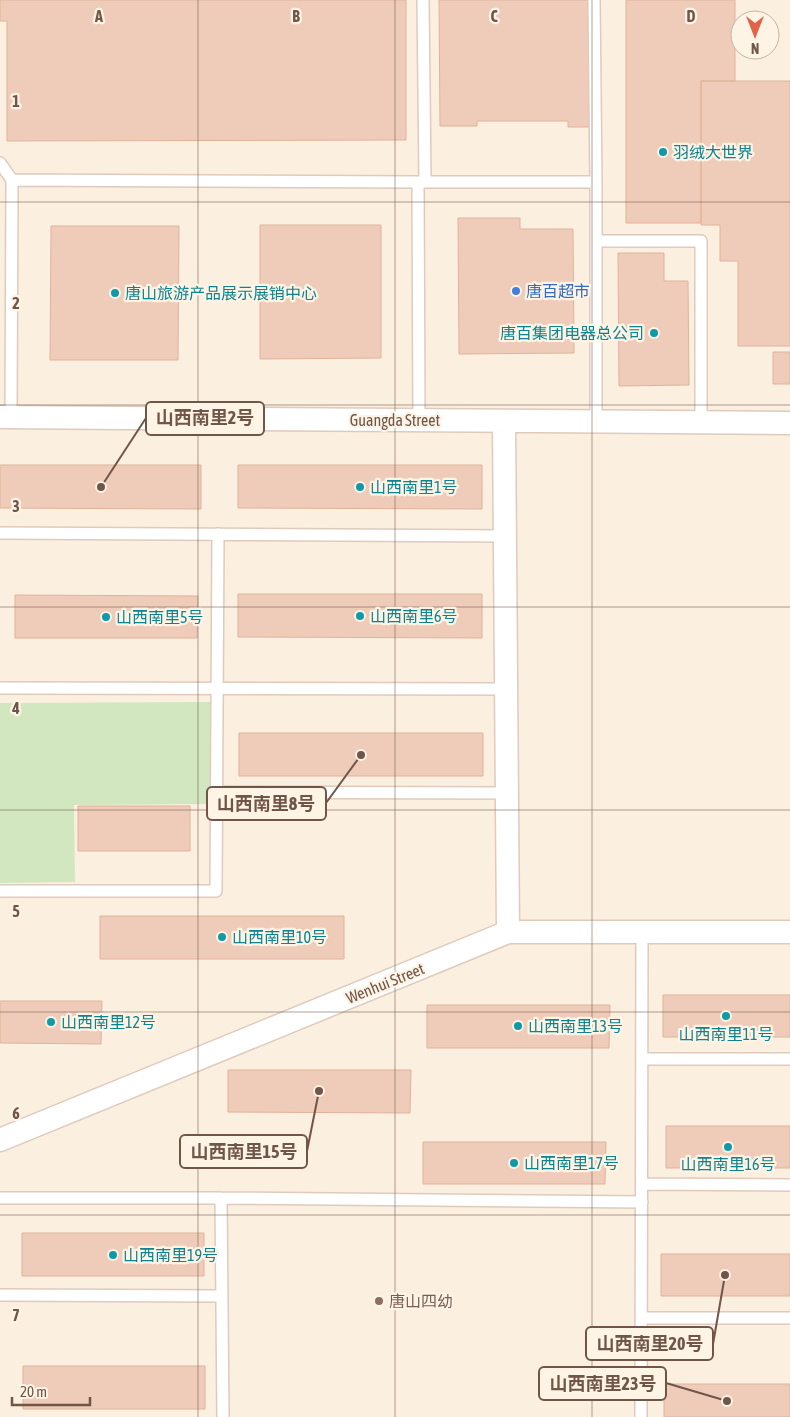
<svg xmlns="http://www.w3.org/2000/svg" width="790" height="1417" font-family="'Asap Condensed','Noto Sans SC',sans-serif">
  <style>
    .green { fill: #d2e7c0 }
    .building { fill: #efccb9; stroke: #e1b29a }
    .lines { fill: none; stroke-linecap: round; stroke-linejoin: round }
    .lane-casing { stroke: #decbbd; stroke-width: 14 }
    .street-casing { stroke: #decbbd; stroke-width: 25 }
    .lane { stroke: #fff; stroke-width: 11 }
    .street { stroke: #fff; stroke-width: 22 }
    .grid { fill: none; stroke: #705549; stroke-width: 1; stroke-opacity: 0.55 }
    .culture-dot { fill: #0f9aa8; stroke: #fef4e6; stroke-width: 2 }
    .shop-dot { fill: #3f7fe0; stroke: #fef4e6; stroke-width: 2 }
    .education-dot { fill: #8d6e63; stroke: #fef4e6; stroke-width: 2 }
    .labels { text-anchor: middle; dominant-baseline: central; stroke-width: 4.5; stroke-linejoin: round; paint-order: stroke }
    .culture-label { font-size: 16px; fill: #0d838f; stroke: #fef4e6; text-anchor: start }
    .shop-label { font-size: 16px; fill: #366cbe; stroke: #fef4e6; text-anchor: start }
    .street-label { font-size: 16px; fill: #705549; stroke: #fef4e6 }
    .education-label { font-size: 16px; fill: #785e54; stroke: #fef4e6; text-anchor: start }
    .grid-label { font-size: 16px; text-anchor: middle; font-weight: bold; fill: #705549; stroke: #fef4e6; stroke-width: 4.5; stroke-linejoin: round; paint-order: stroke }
    .leader { fill: none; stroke: #705549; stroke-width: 2 }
    .callout-dot { fill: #705549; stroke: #fef4e6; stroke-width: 2 }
    .callout { fill: #fef4e6; stroke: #705549; stroke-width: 2 }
    .callout-label { font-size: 18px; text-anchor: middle; font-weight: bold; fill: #705549 }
  </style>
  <rect width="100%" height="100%" fill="#fbefe0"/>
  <!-- green -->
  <path class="green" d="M211,702L212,804L74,805L75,882L0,883V703Z"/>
  <!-- building -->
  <path class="building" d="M0,0H406V140L7,141V21H0Z
    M439,0H591V127H568V121H477V126H440Z
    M626,0H735V81H701V223H626Z
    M701,81H790V346H738V261H720V225H701Z
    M458,218H520V229H573L574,353L459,354Z
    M260,225H381V358L260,359Z
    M51,226H179L178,360H50Z
    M618,253H664V281H688L689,385L619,386Z
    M773,352H790V384H773Z
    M0,465H201V509L0,508Z
    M238,465H482V509L238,508Z
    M238,594H482V638L238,637Z
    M15,595L198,596L197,638H15Z
    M239,733H483V776H239Z
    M78,806H190V851H78Z
    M100,916H344V959H100Z
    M663,995H790V1037H663Z
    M0,1001H102L101,1044L0,1043Z
    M427,1005H610L609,1048H427Z
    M228,1070H411L410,1113L228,1112Z
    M666,1126H790V1168H666Z
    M423,1142H606L605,1184H423Z
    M22,1233H204V1276H22Z
    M661,1254H790V1296H661Z
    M23,1366H205V1409H23Z
    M664,1384H790V1417H664Z"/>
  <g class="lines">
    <defs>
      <path id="lane" d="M423,0L425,182
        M594,0L596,182
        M0,163L12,180
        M418,182L419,420
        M596,241H701V422
        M11,417L12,180L418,182H596V421
        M0,533L505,536
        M0,688L506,689
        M217,792L507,793
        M0,891H216L218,534
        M642,1059H790
        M642,1184L790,1185
        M0,1198H221L642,1202
        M221,1198L223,1417
        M0,1295L222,1296
        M641,1318H790
        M641,1417L642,932"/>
      <path id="street" d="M0,417L790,423
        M504,421L508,932
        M0,1140L508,932H790"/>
    </defs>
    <!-- lane casing -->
    <use href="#lane" class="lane-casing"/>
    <!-- street casing -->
    <use href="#street" class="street-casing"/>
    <!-- lane -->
    <use href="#lane" class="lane"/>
    <!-- street -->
    <use href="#street" class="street"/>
  </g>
  <!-- grid -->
  <path class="grid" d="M198,0V1417M395,0V1417M592,0V1417M0,202H790M0,405H790M0,607H790M0,810H790M0,1012H790M0,1215H790"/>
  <!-- markers -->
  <g class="culture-dot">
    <circle cx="663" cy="152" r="5"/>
    <circle cx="115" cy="293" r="5"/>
    <circle cx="654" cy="333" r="5"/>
    <circle cx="360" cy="487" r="5"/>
    <circle cx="360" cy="616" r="5"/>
    <circle cx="106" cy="617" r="5"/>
    <circle cx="222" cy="937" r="5"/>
    <circle cx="726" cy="1016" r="5"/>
    <circle cx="51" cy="1022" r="5"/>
    <circle cx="518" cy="1026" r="5"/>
    <circle cx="728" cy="1147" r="5"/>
    <circle cx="514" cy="1163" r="5"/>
    <circle cx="113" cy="1255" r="5"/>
  </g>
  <circle class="shop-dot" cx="516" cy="291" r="5"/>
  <circle class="education-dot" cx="379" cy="1301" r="5"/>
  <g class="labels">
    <!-- culture labels -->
    <g class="culture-label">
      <text x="673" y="152">羽绒大世界</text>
      <text x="125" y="293">唐山旅游产品展示展销中心</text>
      <text x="644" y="333" text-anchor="end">唐百集团电器总公司</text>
      <text x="370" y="487">山西南里1号</text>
      <text x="370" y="616">山西南里6号</text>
      <text x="116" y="617">山西南里5号</text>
      <text x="232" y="937">山西南里10号</text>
      <text x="61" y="1022">山西南里12号</text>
      <text x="528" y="1026">山西南里13号</text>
      <text x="726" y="1034" text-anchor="middle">山西南里11号</text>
      <text x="524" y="1163">山西南里17号</text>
      <text x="728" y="1164" text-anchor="middle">山西南里16号</text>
      <text x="123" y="1255">山西南里19号</text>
    </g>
    <!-- shop labels -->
    <g class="shop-label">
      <text x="526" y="291">唐百超市</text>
    </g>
    <!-- street labels -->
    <g class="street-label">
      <text x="395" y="420">Guangda Street</text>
      <text transform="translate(385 983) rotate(-22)">Wenhui Street</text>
    </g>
    <!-- education labels -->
    <g class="education-label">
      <text x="389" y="1301">唐山四幼</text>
    </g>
  </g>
  <g class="grid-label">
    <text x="99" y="22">A</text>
    <text x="296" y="22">B</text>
    <text x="494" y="22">C</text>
    <text x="691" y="22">D</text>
    <text x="16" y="107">1</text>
    <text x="16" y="309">2</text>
    <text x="16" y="512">3</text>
    <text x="16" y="714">4</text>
    <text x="16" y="917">5</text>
    <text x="16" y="1119">6</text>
    <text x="16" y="1321">7</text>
  </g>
  <!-- callouts -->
  <path class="leader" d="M101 487L146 418M361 755L326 803M319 1091L307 1151M725 1275L713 1344M727 1401L666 1383"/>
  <g class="callout-dot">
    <circle cx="101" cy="487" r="5"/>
    <circle cx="361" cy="755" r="5"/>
    <circle cx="319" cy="1091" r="5"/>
    <circle cx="725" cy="1275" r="5"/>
    <circle cx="727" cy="1401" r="5"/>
  </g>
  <g class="callout">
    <rect x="146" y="402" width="118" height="33" rx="5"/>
    <rect x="207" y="787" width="119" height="33" rx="5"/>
    <rect x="180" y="1135" width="127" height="33" rx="5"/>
    <rect x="586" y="1327" width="127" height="33" rx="5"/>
    <rect x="539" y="1367" width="127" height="33" rx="5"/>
  </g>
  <g class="callout-label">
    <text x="205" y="424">山西南里2号</text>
    <text x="266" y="810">山西南里8号</text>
    <text x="244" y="1158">山西南里15号</text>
    <text x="650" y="1350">山西南里20号</text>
    <text x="603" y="1390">山西南里23号</text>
  </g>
  <!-- north arrow -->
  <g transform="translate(755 35) rotate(180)"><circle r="24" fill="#fef4e6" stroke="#c5b4a7"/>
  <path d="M0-4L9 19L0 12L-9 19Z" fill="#e16449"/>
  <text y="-8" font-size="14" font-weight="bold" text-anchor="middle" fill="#705549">N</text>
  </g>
  <!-- scale -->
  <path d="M12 1397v8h78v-8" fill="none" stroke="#705549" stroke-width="2.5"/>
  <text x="20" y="1397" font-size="15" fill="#705549" stroke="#fef4e6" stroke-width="4" paint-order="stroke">20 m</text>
</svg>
